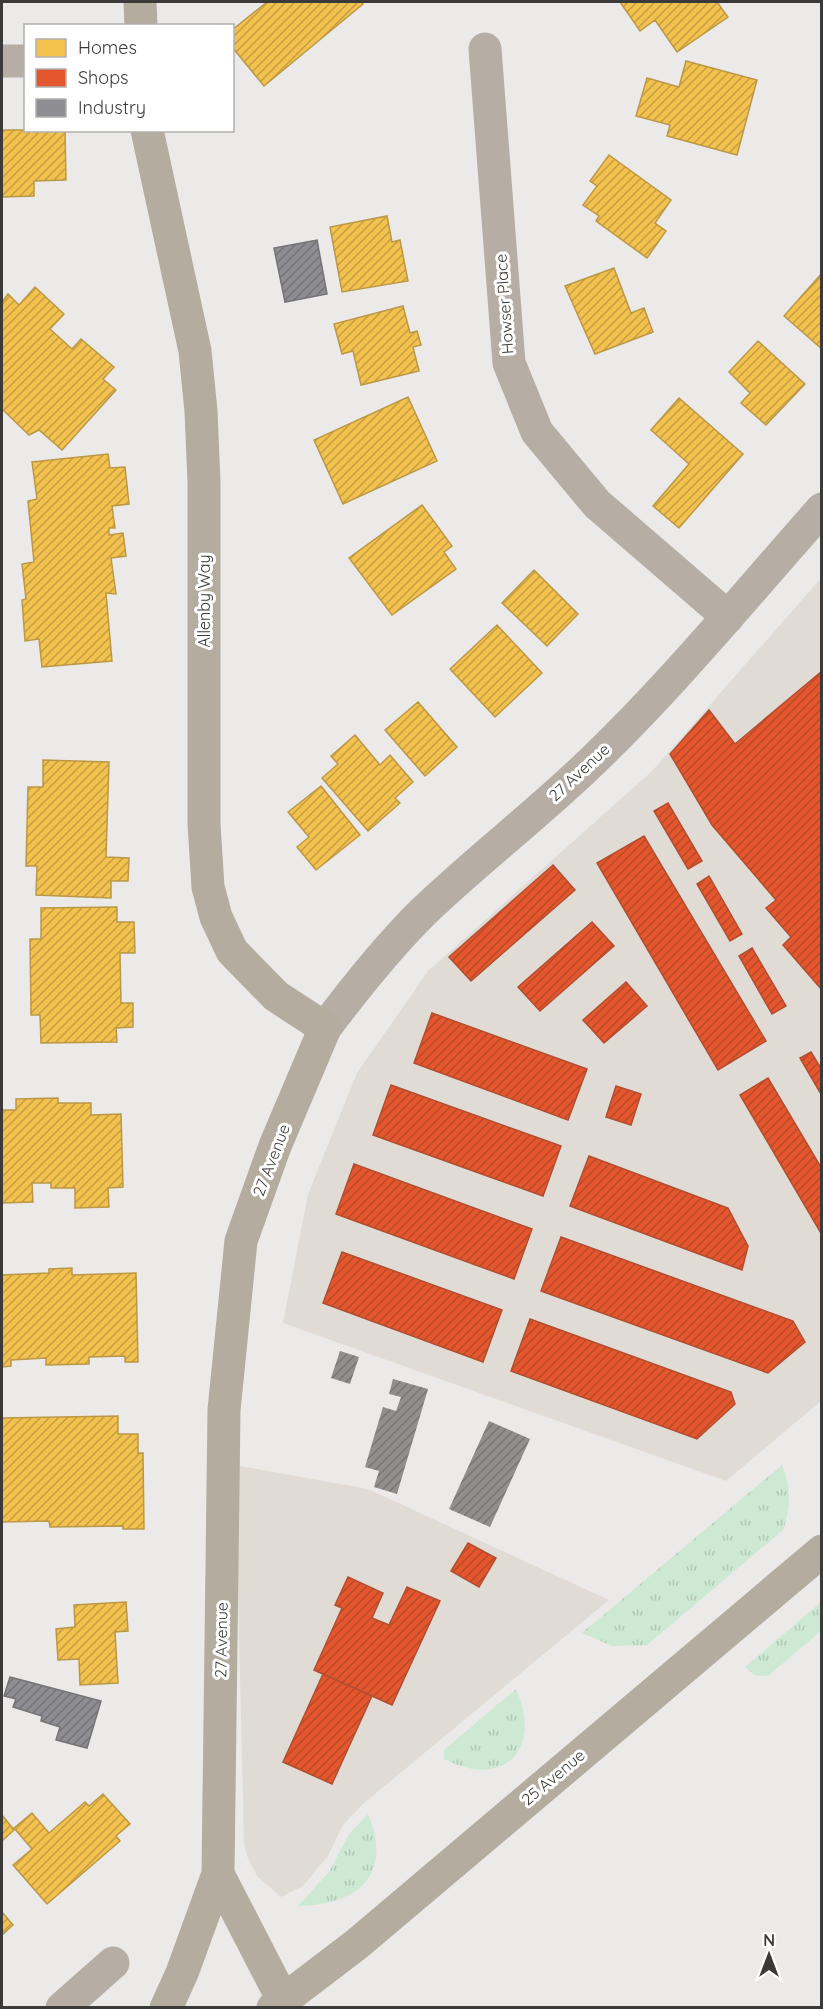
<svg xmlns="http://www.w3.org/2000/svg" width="823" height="2009" font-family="Quicksand,sans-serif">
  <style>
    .built { fill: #e0dcd5 }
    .grass { fill: url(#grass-tufts) }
    .homes { fill: url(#homes-hatch); stroke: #bb9847; stroke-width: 1.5 }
    .shops { fill: url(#shops-hatch); stroke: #b14e31; stroke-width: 1.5 }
    .industry { fill: url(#industry-hatch); stroke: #747477; stroke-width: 1.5 }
    .building { fill: url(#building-hatch) }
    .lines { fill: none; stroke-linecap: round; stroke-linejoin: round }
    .street { stroke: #b6aea4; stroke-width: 33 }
    .secondary { stroke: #b4ac9f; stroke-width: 33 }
    .labels { text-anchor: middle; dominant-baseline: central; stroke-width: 6; stroke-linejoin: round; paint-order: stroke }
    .street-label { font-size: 16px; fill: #3b3a38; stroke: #fff }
  </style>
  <defs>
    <pattern id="grass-tufts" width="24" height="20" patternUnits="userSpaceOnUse" patternTransform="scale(1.5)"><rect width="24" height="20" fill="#cde8d3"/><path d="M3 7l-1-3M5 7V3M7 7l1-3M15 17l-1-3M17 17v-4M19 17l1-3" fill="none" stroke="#b1c8b6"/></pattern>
    <pattern id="homes-hatch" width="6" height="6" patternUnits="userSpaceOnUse" patternTransform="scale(1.5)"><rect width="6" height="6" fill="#f2c14e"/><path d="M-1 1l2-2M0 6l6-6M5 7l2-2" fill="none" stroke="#c59e42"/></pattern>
    <pattern id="shops-hatch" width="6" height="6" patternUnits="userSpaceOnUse" patternTransform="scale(1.5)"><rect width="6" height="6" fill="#e4572e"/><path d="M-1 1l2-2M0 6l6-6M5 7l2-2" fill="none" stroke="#ba4928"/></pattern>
    <pattern id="industry-hatch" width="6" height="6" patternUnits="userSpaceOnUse" patternTransform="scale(1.5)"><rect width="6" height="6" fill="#8d8d92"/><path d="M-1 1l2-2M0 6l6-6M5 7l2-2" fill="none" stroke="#747478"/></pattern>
    <pattern id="building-hatch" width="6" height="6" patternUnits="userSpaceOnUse" patternTransform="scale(1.5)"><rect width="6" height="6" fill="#918f8e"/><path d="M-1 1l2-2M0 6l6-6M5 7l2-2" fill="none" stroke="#787675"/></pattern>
  </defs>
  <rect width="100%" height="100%" fill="#eceae8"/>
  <!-- built -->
  <path class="built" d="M821,578V1401L726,1481L283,1323L308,1194L357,1073L428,971L652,771Z
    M235,1465L368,1489L609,1600L363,1804L343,1825L328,1856L303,1886L281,1897L257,1876L247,1856L244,1844Z"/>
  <!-- grass -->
  <path class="grass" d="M782,1465C791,1487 791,1507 783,1530L647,1645L612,1646L582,1633Z
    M821,1602V1631L768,1676L754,1675L745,1667Z
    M516,1689C543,1749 504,1790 444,1759V1750Z
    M368,1814C394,1875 357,1905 298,1906L329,1872L349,1834Z"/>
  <!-- homes -->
  <path class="homes" d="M267,2H361L363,4L264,86L232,47V30Z
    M620,2H717L728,17L677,52L655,20L640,31Z
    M686,61L757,80L737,155L667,136L670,125L636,116L647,78L679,87Z
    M2,130H65L66,180L34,181V196L2,197Z
    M609,155L671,200L655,223L666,231L647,258L596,221L599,216L583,205L597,186L590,181Z
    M387,216L392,242L400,240L408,281L342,292L330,227Z
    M614,268L631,313L644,308L653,332L595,354L565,286Z
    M822,273V349L784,316Z
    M35,287L64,314L50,329L72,349L81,339L114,367L103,379L116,390L62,450L39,430L29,435L2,409V302L8,294L19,305Z
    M403,306L410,333L417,331L421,345L413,347L419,371L361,385L353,351L342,354L334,324Z
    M758,341L805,384L766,425L741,403L750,393L729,372Z
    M408,397L437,461L343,504L314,440Z
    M679,398L743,454L679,528L653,506L689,464L651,430Z
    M108,454L110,468L125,467L129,504L112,506L115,528H109V535L123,533L126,556L111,558L116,594L106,593L112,661L42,667L39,639L25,641L22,600L26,599L22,564L34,562L28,501L37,499L32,462Z
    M422,505L452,546L444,552L456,569L392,615L349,558Z
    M534,570L578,614L547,646L502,603Z
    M497,625L542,673L495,717L450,669Z
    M418,702L457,747L425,776L385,730Z
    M355,735L380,765L390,755L413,782L395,798L400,803L368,831L322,778L338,764L331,756Z
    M43,760L109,762L106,857L129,858L128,881H111V898L36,895L37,866H26L28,787H43Z
    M321,786L360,835L316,870L297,847L309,837L288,812Z
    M117,907V922H134L135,953H120L121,1003H133V1027L116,1028L117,1042L41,1043L40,1015H31L30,939H41V908Z
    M58,1098V1103H91V1115L121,1114L123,1187L108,1188L109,1207L75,1208V1188H51V1183H32L33,1202L2,1203V1110H16V1099Z
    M72,1268V1275L136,1273L138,1362H125V1356L89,1357V1364L46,1365V1358L11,1360V1366L2,1367V1275L49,1273V1269Z
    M118,1416V1434H138V1453H143L144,1529H123V1526L50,1527L49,1521L2,1522V1418Z
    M126,1602L128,1631L115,1632L118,1683L80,1685L79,1659L58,1660L56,1629L75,1627L74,1605Z
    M103,1794L130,1824L116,1836L120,1841L47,1904L13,1865L32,1849L14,1828L32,1813L49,1833L85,1802L89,1806Z
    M2,1815L14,1830L2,1841Z
    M2,1912L13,1925L2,1935Z"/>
  <!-- shops -->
  <path class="shops" d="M822,671V990L783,945L791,937L766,908L776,900L712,825L670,754L709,710L735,744Z
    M668,803L702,861L688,869L654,811Z
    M644,836L766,1041L718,1070L597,863Z
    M553,865L575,890L471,981L449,957Z
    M709,876L742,934L730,941L697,884Z
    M592,922L614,946L540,1011L518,987Z
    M752,948L786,1006L772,1014L739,956Z
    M626,982L647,1006L604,1043L583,1020Z
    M432,1013L587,1069L568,1120L414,1063Z
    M811,1052L822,1070V1096L800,1058Z
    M768,1078L822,1169V1235L740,1095Z
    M391,1085L561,1146L543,1196L373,1135Z
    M616,1086L641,1094L631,1125L606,1117Z
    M589,1156L728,1208L748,1246L742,1270L570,1206Z
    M354,1164L532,1229L514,1279L336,1214Z
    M561,1237L793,1321L805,1342L768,1373L541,1291Z
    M342,1252L502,1310L483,1362L323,1303Z
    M530,1319L731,1392L735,1404L697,1439L511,1371Z
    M468,1543L496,1558L479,1587L451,1571Z
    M348,1577L383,1593L372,1618L389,1625L407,1587L440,1601L392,1705L314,1670L342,1608L335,1605Z
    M323,1674L372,1696L332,1784L283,1762Z"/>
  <!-- industry -->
  <path class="industry" d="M317,240L327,294L285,302L274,248Z
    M10,1677L101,1701L87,1748L56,1740L60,1727L41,1721L42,1716L13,1707L16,1699L4,1696Z"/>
  <!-- building -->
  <path class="building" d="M340,1351L359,1357L350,1384L331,1378Z
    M393,1379L428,1389L397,1494L374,1487L379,1471L365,1467L383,1407L396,1411L401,1397L389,1394Z
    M489,1421L530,1439L490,1527L449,1509Z"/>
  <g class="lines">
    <!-- street -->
    <path class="street" d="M485,49L509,363L537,432L597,504L728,617
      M2,61H26
      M325,1028C355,988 386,949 422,913C473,864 530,820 582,771C668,690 743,598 822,509
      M62,2008L113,1963"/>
    <!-- secondary -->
    <path class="secondary" d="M140,2L141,26
      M147,130L195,351L201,411L204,482V824L208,887L216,917L232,951L276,996L325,1028L275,1146L241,1241L224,1410L218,1874L283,2000
      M166,2008L182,1973L218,1874
      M273,2008L357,1944L822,1551"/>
  </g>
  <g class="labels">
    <!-- street labels -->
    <g class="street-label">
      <text transform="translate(504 304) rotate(-94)">Howser Place</text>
      <text transform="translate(204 601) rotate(-90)">Allenby Way</text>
      <text transform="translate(579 772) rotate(-43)">27 Avenue</text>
      <text transform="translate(271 1160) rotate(-69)">27 Avenue</text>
      <text transform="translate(221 1640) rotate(-89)">27 Avenue</text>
      <text transform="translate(553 1777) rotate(-40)">25 Avenue</text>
    </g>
  </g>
  <!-- border -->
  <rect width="823" height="2009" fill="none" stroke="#3b3a38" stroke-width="6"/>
  <!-- legend -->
  <rect x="24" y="24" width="210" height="108" fill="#ffffff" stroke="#b1b0af" stroke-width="1.5"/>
  <rect x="36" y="39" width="30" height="18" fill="#f2c14e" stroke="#b1b0af" stroke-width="1.5"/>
  <text x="78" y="54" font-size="18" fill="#3b3a38">Homes</text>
  <rect x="36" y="69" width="30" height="18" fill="#e4572e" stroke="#b1b0af" stroke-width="1.5"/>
  <text x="78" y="84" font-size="18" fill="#3b3a38">Shops</text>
  <rect x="36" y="99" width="30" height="18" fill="#8d8d92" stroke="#b1b0af" stroke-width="1.5"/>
  <text x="78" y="114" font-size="18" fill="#3b3a38">Industry</text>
  <!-- north arrow -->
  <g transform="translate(769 1955)" stroke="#ffffff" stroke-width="4.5" paint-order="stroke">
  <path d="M0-4.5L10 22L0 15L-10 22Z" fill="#3b3a38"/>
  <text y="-9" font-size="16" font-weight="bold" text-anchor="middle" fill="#3b3a38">N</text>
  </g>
</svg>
